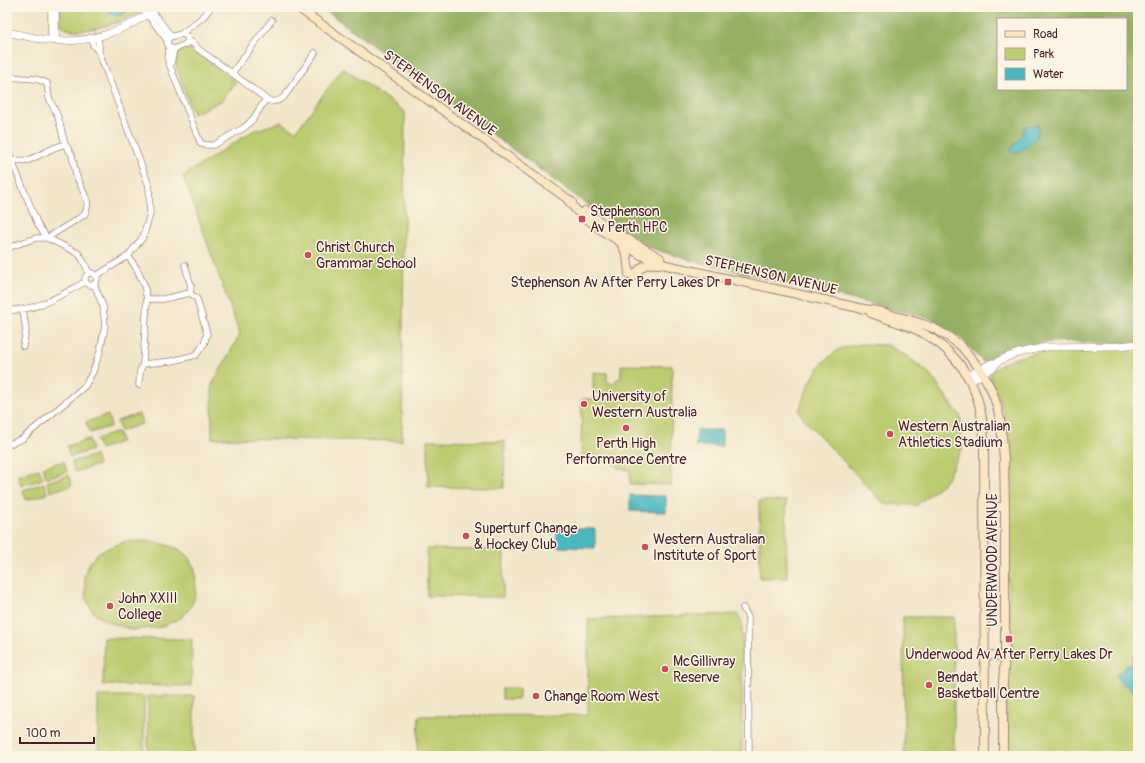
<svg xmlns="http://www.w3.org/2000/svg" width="1145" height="763" font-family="Pangolin,sans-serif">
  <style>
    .green { fill: #bccc6f; stroke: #83764d }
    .forest { fill: #95b062; stroke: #706846; fill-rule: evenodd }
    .water { fill: #49b8c1; stroke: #4a6c76 }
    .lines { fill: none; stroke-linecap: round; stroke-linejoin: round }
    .minor-casing { stroke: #9e827a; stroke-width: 7 }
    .tertiary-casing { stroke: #9e827a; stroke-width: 8 }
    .secondary-casing { stroke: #9e827a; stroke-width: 10 }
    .minor { stroke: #fff; stroke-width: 5.5 }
    .tertiary { stroke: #fff; stroke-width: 7 }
    .secondary { stroke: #fae7c3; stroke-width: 8 }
    .poi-dot { fill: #d1495b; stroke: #fcf5e5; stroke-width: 1.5 }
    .labels { text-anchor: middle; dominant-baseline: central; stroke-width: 3; stroke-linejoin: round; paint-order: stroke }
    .street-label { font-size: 14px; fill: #4a1f2b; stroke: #fcf5e5 }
    .poi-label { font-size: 14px; fill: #4a1f2b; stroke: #fcf5e5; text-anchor: start }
  </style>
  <rect width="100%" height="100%" fill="#fcf5e5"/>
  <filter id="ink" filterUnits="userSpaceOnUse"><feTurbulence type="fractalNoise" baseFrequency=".025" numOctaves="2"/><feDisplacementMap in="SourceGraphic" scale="8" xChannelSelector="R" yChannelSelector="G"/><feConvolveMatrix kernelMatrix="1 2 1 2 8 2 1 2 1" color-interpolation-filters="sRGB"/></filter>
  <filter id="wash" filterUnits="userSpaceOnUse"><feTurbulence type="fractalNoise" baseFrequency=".012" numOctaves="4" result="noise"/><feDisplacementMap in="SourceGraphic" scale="16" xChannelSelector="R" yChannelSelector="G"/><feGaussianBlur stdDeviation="0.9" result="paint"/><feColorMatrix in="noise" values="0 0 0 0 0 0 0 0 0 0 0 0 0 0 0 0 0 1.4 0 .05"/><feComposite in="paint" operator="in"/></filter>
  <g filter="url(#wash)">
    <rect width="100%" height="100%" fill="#f2e6c9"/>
    <!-- green -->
    <path class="green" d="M60,7H146C142,10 138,14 133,16C121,22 72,39 62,25C59,21 60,12 60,7Z
      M186,49H192L236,82L223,100L193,114L175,63C176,55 178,51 186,49Z
      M343,68L405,112L402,441L212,438V385L240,334L183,176L253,131L281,122L296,131Z
      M860,344L887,345L908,357L929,373L961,417L962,449L945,482L917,505L884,504L803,418L799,411L808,386L820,365L839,349Z
      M1138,348V756H1007L1006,697L1009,624L1004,414L998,395L991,380L990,374C1004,358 1026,355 1046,351Z
      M621,365L672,366L671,485L630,484V470C618,469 614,469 610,456L581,455L582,399H613V393H593V372L607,373V381L612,384L616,380L621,377Z
      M139,414L142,424L120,431L117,421Z
      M108,415L111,426L90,433L86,422Z
      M118,432L121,442L100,449L96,439Z
      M89,439L92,450L70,457L67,446Z
      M428,440L505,441L504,488L428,487Z
      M95,455L98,465L75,472L72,462Z
      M64,461L67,472L46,478L43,467Z
      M39,469L43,479L21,486L18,475Z
      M69,475L72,485L50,492L47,482Z
      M44,483L47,494L26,500L23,490Z
      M759,501H786L787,578H760Z
      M126,541H153L179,549L189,558L195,569L196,593L191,607L182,617L162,627L132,630L103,620L92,611L86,598L84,575L90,562L99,552Z
      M427,549L504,550L503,597L427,596Z
      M737,614L742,622V756H417L419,716L588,715V619Z
      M903,617H954V754H904Z
      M104,638L192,639L191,686L103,685Z
      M502,688H519V699H502Z
      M98,696H144V756H98Z
      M148,696H194V756H148Z"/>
    <!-- forest -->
    <path class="forest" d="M321,7H1138V342C1124,343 1109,343 1095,342C1075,342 1055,340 1036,344C1018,347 1000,356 983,362L962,339L933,319L686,259L648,247L570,192ZM998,19H1126V89H998Z"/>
    <!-- water -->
    <path class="water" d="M105,7H133C123,16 114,21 105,7Z
      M1034,125H1038C1042,139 1023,151 1012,153L1010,151L1011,149L1022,136L1024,128L1025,126Z
      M697,430H722V446H696Z
      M630,495L666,496V512L630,511Z
      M557,528L595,529V548L557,547Z
      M1138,653V690H1134L1133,692L1129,689L1130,688L1124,684L1122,686C1121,681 1116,679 1116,674L1121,672L1124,668L1127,667L1125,666L1130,665L1132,663L1133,656Z"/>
  </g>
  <g filter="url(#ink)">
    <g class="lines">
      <defs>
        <path id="minor" d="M56,7V40
          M152,11L171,36
          M147,14L167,40
          M181,34C187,34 190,39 186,44L174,49L169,47L167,42L169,37Z
          M181,34L203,17L211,7
          M91,38L93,45L99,52
          M51,40V7
          M169,47L168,61L198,137L201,144L207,145H214L245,127L253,119L266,99L232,73L198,49L195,45L188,40
          M171,64L174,49
          M232,73L272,20
          M7,77L36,79L47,83L49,98L58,117L65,144L72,155L76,175L87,200C88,206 87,210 84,215L47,238H36L7,248
          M266,99C273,103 277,102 284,97L315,53
          M7,147L12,161L38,225L47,238
          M7,161L29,160L54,148L65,144
          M47,238L78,253L83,260L89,273
          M128,256L137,269L144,285L147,299L143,364L140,371L139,385
          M85 279a6 6 0 1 1 12 0a6 6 0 1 1-12 0Z
          M96,276L128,256L143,237L150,214L149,186L99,52V44L97,37
          M147,299H163L190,293L191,286L185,265
          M7,310C35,312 61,295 85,282
          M23,310L26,331L23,346
          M143,364L172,361L196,355L204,344L207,334L197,299L190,293
          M7,445L22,439L85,386L93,371L100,352L105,326L103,306L94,284
          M743,608L748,617L749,756"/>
        <path id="tertiary" d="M7,32C20,35 33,38 47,40C86,45 126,32 157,7
          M968,376L992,363H996C1011,353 1030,350 1047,347L1119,346L1138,344
          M971,381L994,367L996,363"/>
        <path id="secondary" d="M297,7L572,202
          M568,200L576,210L600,229L641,255L666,265L766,287L859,308L882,312L923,324L935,329L949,337L961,346L980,369L991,389L997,406L1001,424L1004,459L1005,507V656L1003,682V756
          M585,211L614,231L660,258
          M621,243L627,255L629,274
          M634,276C642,265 646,263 659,264
          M871,313C886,319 902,323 917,330C963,353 983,393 984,442L985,756
          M985,507H1005
          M985,655L1005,656"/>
      </defs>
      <!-- minor casing -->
      <use href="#minor" class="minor-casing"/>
      <!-- tertiary casing -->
      <use href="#tertiary" class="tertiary-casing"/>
      <!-- secondary casing -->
      <use href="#secondary" class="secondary-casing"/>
      <!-- minor -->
      <use href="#minor" class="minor"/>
      <!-- tertiary -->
      <use href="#tertiary" class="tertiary"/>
      <!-- secondary -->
      <use href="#secondary" class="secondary"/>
    </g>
  </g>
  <!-- markers -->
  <g class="poi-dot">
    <rect x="578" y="215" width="8" height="8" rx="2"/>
    <circle cx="308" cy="255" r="4"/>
    <rect x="724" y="278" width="8" height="8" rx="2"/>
    <circle cx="584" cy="404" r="4"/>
    <circle cx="626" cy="428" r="4"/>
    <circle cx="890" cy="434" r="4"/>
    <circle cx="466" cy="536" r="4"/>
    <circle cx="645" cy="547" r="4"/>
    <circle cx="110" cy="606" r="4"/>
    <rect x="1005" y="635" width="8" height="8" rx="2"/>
    <circle cx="665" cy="669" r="4"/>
    <circle cx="929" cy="685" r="4"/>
    <circle cx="536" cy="696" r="4"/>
  </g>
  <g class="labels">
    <!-- street labels -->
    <g class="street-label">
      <text transform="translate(440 93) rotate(36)">STEPHENSON AVENUE</text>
      <text transform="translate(771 275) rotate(13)">STEPHENSON AVENUE</text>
      <text transform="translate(992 560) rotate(-90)">UNDERWOOD AVENUE</text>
    </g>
    <!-- poi labels -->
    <g class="poi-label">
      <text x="590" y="211">Stephenson<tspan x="590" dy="16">Av Perth HPC</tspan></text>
      <text x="316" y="247">Christ Church<tspan x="316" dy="16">Grammar School</tspan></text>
      <text x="720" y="282" text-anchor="end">Stephenson Av After Perry Lakes Dr</text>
      <text x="592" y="396">University of<tspan x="592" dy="16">Western Australia</tspan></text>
      <text x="898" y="426">Western Australian<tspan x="898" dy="16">Athletics Stadium</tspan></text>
      <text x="626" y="443" text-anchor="middle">Perth High<tspan x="626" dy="16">Performance Centre</tspan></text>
      <text x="474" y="528">Superturf Change<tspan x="474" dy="16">&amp; Hockey Club</tspan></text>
      <text x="653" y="539">Western Australian<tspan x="653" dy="16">Institute of Sport</tspan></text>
      <text x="118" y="598">John XXIII<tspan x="118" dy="16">College</tspan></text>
      <text x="1009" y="654" text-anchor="middle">Underwood Av After Perry Lakes Dr</text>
      <text x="673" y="661">McGillivray<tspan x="673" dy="16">Reserve</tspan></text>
      <text x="937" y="677">Bendat<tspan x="937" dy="16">Basketball Centre</tspan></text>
      <text x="544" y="696">Change Room West</text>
    </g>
  </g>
  <!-- margin -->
  <rect width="1145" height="763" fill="none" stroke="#fcf5e5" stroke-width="24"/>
  <!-- legend -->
  <rect x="997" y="18" width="130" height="72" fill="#fcf5e5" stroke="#b59f9b"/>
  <rect x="1005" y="31" width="20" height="6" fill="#fae7c3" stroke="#b59f9b"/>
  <text x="1033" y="38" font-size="12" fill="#4a1f2b">Road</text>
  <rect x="1005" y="48" width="20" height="12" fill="#bccc6f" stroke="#b59f9b"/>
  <text x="1033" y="58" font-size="12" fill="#4a1f2b">Park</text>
  <rect x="1005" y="68" width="20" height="12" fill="#49b8c1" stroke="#b59f9b"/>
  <text x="1033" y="78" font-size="12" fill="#4a1f2b">Water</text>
  <!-- scale -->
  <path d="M20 737v6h74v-6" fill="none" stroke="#4a1f2b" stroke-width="2"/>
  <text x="26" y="737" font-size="12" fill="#4a1f2b" stroke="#fcf5e5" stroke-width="3" paint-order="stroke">100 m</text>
</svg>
